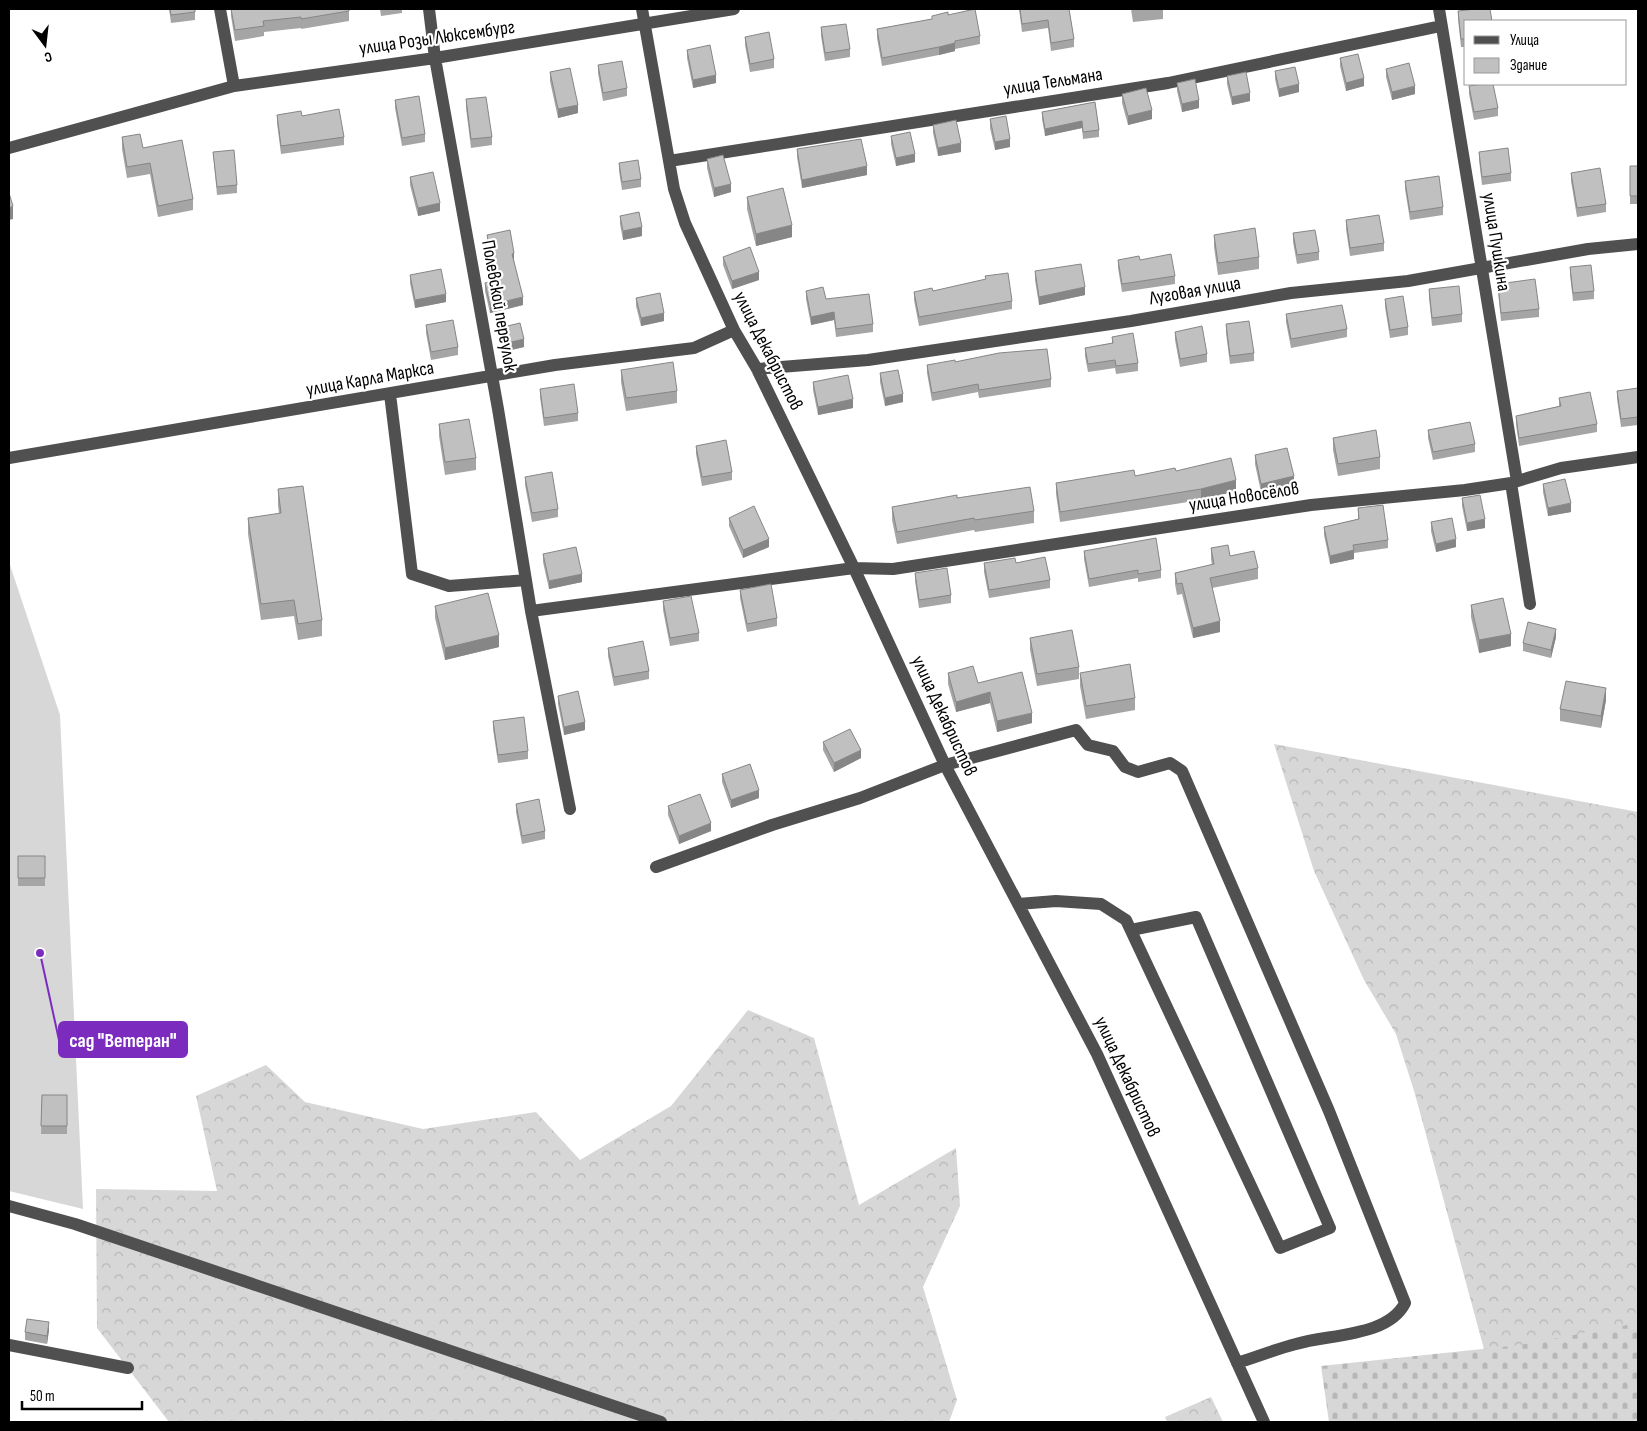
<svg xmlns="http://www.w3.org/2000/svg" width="1647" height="1431" font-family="'Sofia Sans Condensed',sans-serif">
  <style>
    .forest { fill: url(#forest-crowns) }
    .cemetery { fill: url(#cemetery-stones) }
    .garden { fill: #d7d7d7 }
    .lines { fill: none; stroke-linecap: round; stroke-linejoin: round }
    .minor { stroke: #505050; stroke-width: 12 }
    .wall { fill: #a5a5a5 }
    .shaded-wall { fill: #868686 }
    .building { fill: #c0c0c0; stroke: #868686 }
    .labels { text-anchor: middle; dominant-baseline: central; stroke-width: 4.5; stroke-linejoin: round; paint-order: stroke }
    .street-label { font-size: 19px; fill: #000; stroke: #fff }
    .leader { fill: none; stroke: #7b2cbf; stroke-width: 2 }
    .callout-dot { fill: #7b2cbf; stroke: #fff; stroke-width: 2 }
    .callout { fill: #7b2cbf; stroke: #7b2cbf; stroke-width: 2 }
    .callout-label { font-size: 20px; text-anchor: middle; font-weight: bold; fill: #fff }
  </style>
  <defs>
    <pattern id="forest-crowns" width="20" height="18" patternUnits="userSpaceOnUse" patternTransform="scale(1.25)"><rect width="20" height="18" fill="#d7d7d7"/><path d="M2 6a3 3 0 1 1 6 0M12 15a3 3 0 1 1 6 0" fill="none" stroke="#b7b7b7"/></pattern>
    <pattern id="cemetery-stones" width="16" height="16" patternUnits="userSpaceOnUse" patternTransform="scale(1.25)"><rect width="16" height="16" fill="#d7d7d7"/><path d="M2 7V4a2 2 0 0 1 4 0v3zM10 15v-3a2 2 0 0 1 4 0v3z" fill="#b7b7b7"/></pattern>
  </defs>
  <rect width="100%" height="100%" fill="#fff"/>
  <!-- forest -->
  <path class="forest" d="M1274,744L1638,812V1422L1485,1353L1415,1094L1396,1034L1364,980L1314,871Z
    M748,1010L814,1038L859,1205L956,1148L960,1206L923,1287L957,1400L949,1422H169L97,1328L96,1189L217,1191L196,1096L266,1065L305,1102L423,1129L536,1112L580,1160L671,1106Z
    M1211,1397L1223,1422H1167L1165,1417Z"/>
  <!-- cemetery -->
  <path class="cemetery" d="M1638,1323V1422H1329L1321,1366L1520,1345Z"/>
  <!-- garden -->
  <path class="garden" d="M9,562L60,715L83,1209L9,1191Z"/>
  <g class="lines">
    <!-- minor -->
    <path class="minor" d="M220,9L234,86
      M429,9L435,58L498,409L531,611L570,809
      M642,9L674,189L685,223L734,330L757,369L854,568L945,765L1097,1054L1264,1422
      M1439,9L1517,481
      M9,148L234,86L435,58L734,9
      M669,161L1168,83L1441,26
      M757,369L868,360L1131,321L1291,293L1408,281L1588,249L1638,244
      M390,394L412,574L449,586L526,580
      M9,458L555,365L694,348L734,330
      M1511,483L1530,604
      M531,611L854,568L893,569L1311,505L1465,490L1511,483L1561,468L1638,457
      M656,867L772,825L860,798L945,765L1076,730L1088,745L1113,751L1125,767L1138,772L1170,763L1182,771L1329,1111L1405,1303C1388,1337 1329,1334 1296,1344C1276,1349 1257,1357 1237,1363
      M1018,904L1056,901L1101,904L1126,920L1280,1248L1330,1228L1196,917L1131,930
      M9,1206L75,1224L661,1422
      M9,1345L128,1368"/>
  </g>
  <!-- wall -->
  <path class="wall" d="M169,9H195V20L171,23Z
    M231,9H349V21L301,29V28L264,32V36L235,41L231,16Z
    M380,9H402V13L381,16Z
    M1019,9H1069L1074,39V47L1051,51L1048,28L1022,32Z
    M1131,9H1163V19L1133,22Z
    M1458,11L1466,21V47H1461L1458,19Z
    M948,15L980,36V44L955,49V51L939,55L882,66L877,38V29L932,19V16Z
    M821,27L850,49V57L825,61L821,36Z
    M745,37L774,59V68L750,72L745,45Z
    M687,50L716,83L693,88L687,58Z
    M1340,58L1364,86L1346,91L1340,66Z
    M598,65L627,88V96L603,101L598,73Z
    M1386,69L1415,94L1392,100L1386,77Z
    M1275,71L1299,92L1279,97L1275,79Z
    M550,72L578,113L558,118L550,81Z
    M1227,76L1250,101L1232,105L1227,84Z
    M1177,83L1199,108L1182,112L1177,91Z
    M1469,86L1498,108V116L1474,120L1469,94Z
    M1122,94L1152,119L1128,125L1122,103Z
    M466,99L492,137V145L471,148L466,108Z
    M395,100L425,134V142L402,146L395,108Z
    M1095,102L1099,130V137L1083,139L1082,128L1045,136L1042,119V112Z
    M277,115L302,116L344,137V145L281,154L277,123Z
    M990,119L1010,147L995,150L990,128Z
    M933,125L961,152L938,156L933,133Z
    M891,136L915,162L896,166L891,144Z
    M122,137L143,148L193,199V210L158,217L150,174L127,178L122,149Z
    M797,149L867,175L802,188L797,157Z
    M213,152L237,185V193L217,195Z
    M1479,152L1511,173V181L1482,185L1479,160Z
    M707,159L731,192L714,197L707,168Z
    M619,163L641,179V187L622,190L619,171Z
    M1630,166H1638V204H1630Z
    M1571,173L1606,204V212L1577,217L1571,181Z
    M410,177L440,211L418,216L410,185Z
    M1405,181L1443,207V215L1410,220L1405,189Z
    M747,197L792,237L756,246L747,209Z
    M620,216L642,236L623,240L620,224Z
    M1346,220L1384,243V251L1350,256L1346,229Z
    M1293,233L1319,252V260L1297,264L1293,242Z
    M487,235L514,261L523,305L490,313L485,291V283L495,281L487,243Z
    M1214,235L1259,257V269L1218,275L1214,247Z
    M723,257L759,280L732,289L723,265Z
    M1118,260H1140L1175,276V284L1122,292L1118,268Z
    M1570,267L1594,291V299L1573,301L1570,275Z
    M1035,271L1085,295L1039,305L1035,280Z
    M410,275L446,302L415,308L410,283Z
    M1498,284L1539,309V317L1501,321L1498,292Z
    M1429,289L1462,314V322L1432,326L1429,298Z
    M806,291L826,299L873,324V332L836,337L834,320L811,325L806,299Z
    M914,292L1012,301V309L919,326L914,300Z
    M636,298L664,321L641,326L636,306Z
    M1385,299L1408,327V335L1390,338L1385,307Z
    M1286,314L1347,329V337L1291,348L1286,322Z
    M1226,324L1254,353V361L1230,364L1226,333Z
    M426,325L458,347V355L431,360L426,333Z
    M499,328L524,347L503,352L499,336Z
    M1175,332L1207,354V362L1180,367L1175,340Z
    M1112,337L1138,363V371L1116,374L1115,368L1088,372L1085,356V348L1112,343Z
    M955,362L1051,379V387L979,398L978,392L932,401L927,373V365Z
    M621,370L677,391V403L626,411L621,382Z
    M880,373L903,402L885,406L880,382Z
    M813,382L853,408L818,415L813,390Z
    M1638,388V425L1621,427L1617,399V391Z
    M540,389L578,413V421L544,426L540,397Z
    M1559,398L1597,424V432L1519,446L1516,424V416L1559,406Z
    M439,424L476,458V470L445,475L439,436Z
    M1428,430L1475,444V452L1433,460L1428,438Z
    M1333,438L1380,457V469L1338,476L1333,450Z
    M696,446L732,472V480L702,486L696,454Z
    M1255,455L1294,485L1261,492L1255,464Z
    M1176,471L1236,491L1201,500L1060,522L1056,494V483L1135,476Z
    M525,477L558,509V517L532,522L525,485Z
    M1543,484L1571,512L1548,516L1543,492Z
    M278,489L322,620V636L298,640L294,616L261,620L248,534V518L279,514L278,505Z
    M957,498L1034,511V523L975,532L974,530L897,544L892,520V507Z
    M1462,498L1485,528L1467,531L1462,506Z
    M1358,508L1388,540V548L1354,553V559L1330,564L1324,535V527L1358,519Z
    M729,518L769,547L743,558L729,526Z
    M1431,522L1456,547L1436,552L1431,531Z
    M1211,548L1258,568V579L1212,588L1220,632L1193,638L1182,594L1177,595L1175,584V573L1212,565L1211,559Z
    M1084,551L1161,570V578L1138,582V578L1089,587L1084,559Z
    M543,554L582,582L549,589L543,562Z
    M984,563H1016L1050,580V588L989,598L984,572Z
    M915,573L951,595V603L919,608L915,581Z
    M740,590L777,618V626L747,632L740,598Z
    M663,601L699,633V641L670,646L663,610Z
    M1471,605L1511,646L1479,653L1471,617Z
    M435,606L499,647L445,660L435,618Z
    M1556,637L1551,658L1523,651V643Z
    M1030,638L1079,667V679L1037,686L1030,650Z
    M608,648L649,671V679L614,686L608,656Z
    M948,673L978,683L1032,723L997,732L990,703L956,712L948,684Z
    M1080,673L1135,698V710L1086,719L1080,686Z
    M558,696L585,730L564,735L558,704Z
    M1606,700L1601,728L1560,721V709Z
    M493,721L528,751V759L498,763L493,729Z
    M823,742L861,758L834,772L823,750Z
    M722,774L759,798L731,808L722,782Z
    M516,804L545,831V839L522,844L516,812Z
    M668,806L711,831L679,844L668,815Z
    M18,856H45V886H18Z
    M42,1095H67V1134H41Z
    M49,1330L47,1344L25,1340V1332Z"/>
  <!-- shaded-wall -->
  <path class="shaded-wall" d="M955,43V51L939,55V47Z
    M716,75V83L693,88V80Z
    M1364,78V86L1346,91V83Z
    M1299,84V92L1279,97V89Z
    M1415,86V94L1392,100V92Z
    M1250,93V101L1232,105V97Z
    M1199,100V108L1182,112V104Z
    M578,105V113L558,118V109Z
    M1152,110V119L1128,125V116Z
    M1082,121V128L1045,136V129Z
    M1010,139V147L995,150V142Z
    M961,143V152L938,156V148Z
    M915,154V162L896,166V158Z
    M867,166V175L802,188V180Z
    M731,184V192L714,197V188Z
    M440,203V211L418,216V208Z
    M13,206V219L9,220V208Z
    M792,225V237L756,246V234Z
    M642,227V236L623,240V231Z
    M514,253V261L512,262V254Z
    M759,272V280L732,289V281Z
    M1085,287V295L1039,305V297Z
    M446,294V302L415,308V300Z
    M523,297V305L490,313V305Z
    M834,312V320L811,325V317Z
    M664,313V321L641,326V318Z
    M524,339V347L503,352V344Z
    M903,394V402L885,406V398Z
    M853,399V408L818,415V407Z
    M1294,476V485L1261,492V484Z
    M1236,480V491L1201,500V489Z
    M1571,503V512L1548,516V508Z
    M1485,519V528L1467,531V523Z
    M769,539V547L743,558V550Z
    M1456,539V547L1436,552V544Z
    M1354,550V559L1330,564V556Z
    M582,574V582L549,589V581Z
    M1220,621V632L1193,638V628Z
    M1556,629V637L1551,658V650Z
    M1511,634V646L1479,653V640Z
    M499,635V647L445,660V648Z
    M1606,688V700L1601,728V716Z
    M990,692V703L956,712V702Z
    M1032,713V723L997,732V721Z
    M585,722V730L564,735V727Z
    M861,750V758L834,772V763Z
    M759,790V798L731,808V800Z
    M711,823V831L679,844V836Z
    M49,1322V1330L47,1344V1336Z"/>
  <!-- building -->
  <path class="building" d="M170,9H195V12L171,15Z
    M231,9H349V11L301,19V17L263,21L264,26L235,30Z
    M975,9L980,36L955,41V43L939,47L882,58L877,29L932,19V16L948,12V15Z
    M1020,9H1069L1074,39L1051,43L1048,20L1022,24Z
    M1475,9H1490L1492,21H1466V39H1461L1458,11Z
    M846,24L850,49L825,53L821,27Z
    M769,32L774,59L750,64L745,37Z
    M710,45L716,75L693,80L687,50Z
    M1358,54L1364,78L1346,83L1340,58Z
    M622,61L627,88L603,93L598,65Z
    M1409,63L1415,86L1392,92L1386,69Z
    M1295,67L1299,84L1279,89L1275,71Z
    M570,68L578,105L558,109L550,72Z
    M1246,72L1250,93L1232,97L1227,76Z
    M1195,79L1199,100L1182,104L1177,83Z
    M1483,84H1493L1498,108L1474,112L1469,86Z
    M1146,88L1152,110L1128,116L1122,94Z
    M419,96L425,134L402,138L395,100Z
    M486,97L492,137L471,139L466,99Z
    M1095,102L1099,130L1083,132L1082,121L1045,129L1042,112Z
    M339,109L344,137L281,146L277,115L301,111L302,116Z
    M1006,116L1010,139L995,142L990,119Z
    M956,120L961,143L938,148L933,125Z
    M910,132L915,154L896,158L891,136Z
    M140,134L143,148L182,140L193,199L158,206L150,163L127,167L122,137Z
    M861,139L867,166L802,180L797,149Z
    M1508,148L1511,173L1482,177L1479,152Z
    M234,150L237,185L217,187L213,152Z
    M723,155L731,184L714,188L707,159Z
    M638,160L641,179L622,182L619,163Z
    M1630,166H1638V196H1630Z
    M1600,168L1606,204L1577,208L1571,173Z
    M433,172L440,203L418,208L410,177Z
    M1439,176L1443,207L1410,212L1405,181Z
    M783,188L792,225L756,234L747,197Z
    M9,193L13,206L9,208Z
    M639,212L642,227L623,231L620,216Z
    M1379,215L1384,243L1350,248L1346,220Z
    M1255,228L1259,257L1218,263L1214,235Z
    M510,230L514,253L512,254L523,297L490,305L485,283L496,280L487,235Z
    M1315,230L1319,252L1297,255L1293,233Z
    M750,247L759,272L732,281L723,257Z
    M1171,254L1175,276L1122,284L1118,260L1139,256L1140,260Z
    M1081,264L1085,287L1039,297L1035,271Z
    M1591,265L1594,291L1573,293L1570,267Z
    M441,269L446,294L415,300L410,275Z
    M1008,273L1012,301L919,317L914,292L932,288L933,291L986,279L985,276Z
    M1535,279L1539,309L1501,313L1498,284Z
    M1459,286L1462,314L1432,318L1429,289Z
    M823,287L826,299L869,294L873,324L836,329L834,312L811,317L806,291Z
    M660,293L664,313L641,318L636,298Z
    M1403,296L1408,327L1390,330L1385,299Z
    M1342,305L1347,329L1291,339L1286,314Z
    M453,320L458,347L431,352L426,325Z
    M1249,321L1254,353L1230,356L1226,324Z
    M520,323L524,339L503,344L499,328Z
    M1202,326L1207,354L1180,359L1175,332Z
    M1133,333L1138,363L1116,366L1115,360L1088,364L1085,348L1113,343L1112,337Z
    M1047,349L1051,379L979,390L978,384L932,393L927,365L955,360V362L999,353Z
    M673,362L677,391L626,398L621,370Z
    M898,370L903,394L885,398L880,373Z
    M848,375L853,399L818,407L813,382Z
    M574,384L578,413L544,418L540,389Z
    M1638,388V417L1621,419L1617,391Z
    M1590,392L1597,424L1519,438L1516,416L1561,406L1559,398Z
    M469,419L476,458L445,462L439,424Z
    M1470,422L1475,444L1433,452L1428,430Z
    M1376,430L1380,457L1338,464L1333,438Z
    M726,440L732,472L702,477L696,446Z
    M1287,448L1294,476L1261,484L1255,455Z
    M1231,458L1236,480L1201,489L1060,512L1056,483L1134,470L1135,476L1175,468L1176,471Z
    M552,472L558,509L532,513L525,477Z
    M1565,479L1571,503L1548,508L1543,484Z
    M303,486L322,620L298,624L294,600L261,604L248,518L281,513L278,489Z
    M1030,487L1034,511L975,520L974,518L897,532L892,507L957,495V498Z
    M1480,495L1485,519L1467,523L1462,498Z
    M1383,505L1388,540L1353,545L1354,550L1330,556L1324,527L1359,519L1358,508Z
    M754,506L769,539L743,550L729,518Z
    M1452,518L1456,539L1436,544L1431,522Z
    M1156,538L1161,570L1138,574V570L1089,579L1084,551Z
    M1228,545L1230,556L1254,551L1258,568L1210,578L1220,621L1193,628L1182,583L1177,584L1175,573L1214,564L1211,548Z
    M576,547L582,574L549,581L543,554Z
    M1045,557L1050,580L989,590L984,563L1015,558L1016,563Z
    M947,568L951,595L919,600L915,573Z
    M771,584L777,618L747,624L740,590Z
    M488,593L499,635L445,648L435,606Z
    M691,596L699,633L670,638L663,601Z
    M1503,598L1511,634L1479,640L1471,605Z
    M1528,622L1556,629L1551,650L1523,643Z
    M1072,630L1079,667L1037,674L1030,638Z
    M643,641L649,671L614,677L608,648Z
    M1130,664L1135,698L1086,706L1080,673Z
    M973,666L978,683L1022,672L1032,713L997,721L990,692L956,702L948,673Z
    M1566,681L1606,688L1601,716L1560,709Z
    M578,691L585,722L564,727L558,696Z
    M524,717L528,751L498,755L493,721Z
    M850,729L861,750L834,763L823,742Z
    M750,764L759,790L731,800L722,774Z
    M700,794L711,823L679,836L668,806Z
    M539,799L545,831L522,836L516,804Z
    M18,856H45V878H18Z
    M42,1095H67V1126H41Z
    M27,1319L49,1322L47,1336L25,1332Z"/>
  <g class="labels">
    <!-- street labels -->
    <g class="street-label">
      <text transform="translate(437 38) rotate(-8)">улица Розы Люксембург</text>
      <text transform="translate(1053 82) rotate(-9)">улица Тельмана</text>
      <text transform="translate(1496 242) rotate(81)">улица Пушкина</text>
      <text transform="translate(1195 291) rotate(-10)">Луговая улица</text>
      <text transform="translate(499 306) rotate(80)">Полевской переулок</text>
      <text transform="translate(768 351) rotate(63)">улица Декабристов</text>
      <text transform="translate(370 379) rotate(-10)">улица Карла Маркса</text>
      <text transform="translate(1244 497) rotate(-9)">улица Новосёлов</text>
      <text transform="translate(944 716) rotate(65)">улица Декабристов</text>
      <text transform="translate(1127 1077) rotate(65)">улица Декабристов</text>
    </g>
  </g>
  <!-- callouts -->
  <path class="leader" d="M40 953L59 1040"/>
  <circle class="callout-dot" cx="40" cy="953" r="5"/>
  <rect class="callout" x="59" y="1022" width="128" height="35" rx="5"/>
  <g class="callout-label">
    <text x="123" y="1047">сад "Ветеран"</text>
  </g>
  <!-- border -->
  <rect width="1647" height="1431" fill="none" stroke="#000000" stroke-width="20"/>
  <!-- legend -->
  <rect x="1464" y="20" width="162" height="65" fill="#ffffff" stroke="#999999"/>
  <rect x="1474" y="36" width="25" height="8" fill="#505050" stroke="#999999"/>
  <text x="1510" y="45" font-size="15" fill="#000000">Улица</text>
  <rect x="1474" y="58" width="25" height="15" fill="#c0c0c0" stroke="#999999"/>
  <text x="1510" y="70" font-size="15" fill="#000000">Здание</text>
  <!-- north arrow -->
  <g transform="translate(45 45) rotate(165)" stroke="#ffffff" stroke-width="4" paint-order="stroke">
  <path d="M0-4L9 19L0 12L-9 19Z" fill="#000000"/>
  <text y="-8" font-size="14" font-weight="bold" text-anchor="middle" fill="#000000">С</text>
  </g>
  <!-- scale -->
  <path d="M22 1401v8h120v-8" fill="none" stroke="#000000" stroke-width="2.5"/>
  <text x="30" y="1401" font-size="15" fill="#000000" stroke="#ffffff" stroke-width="4" paint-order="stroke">50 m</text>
</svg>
